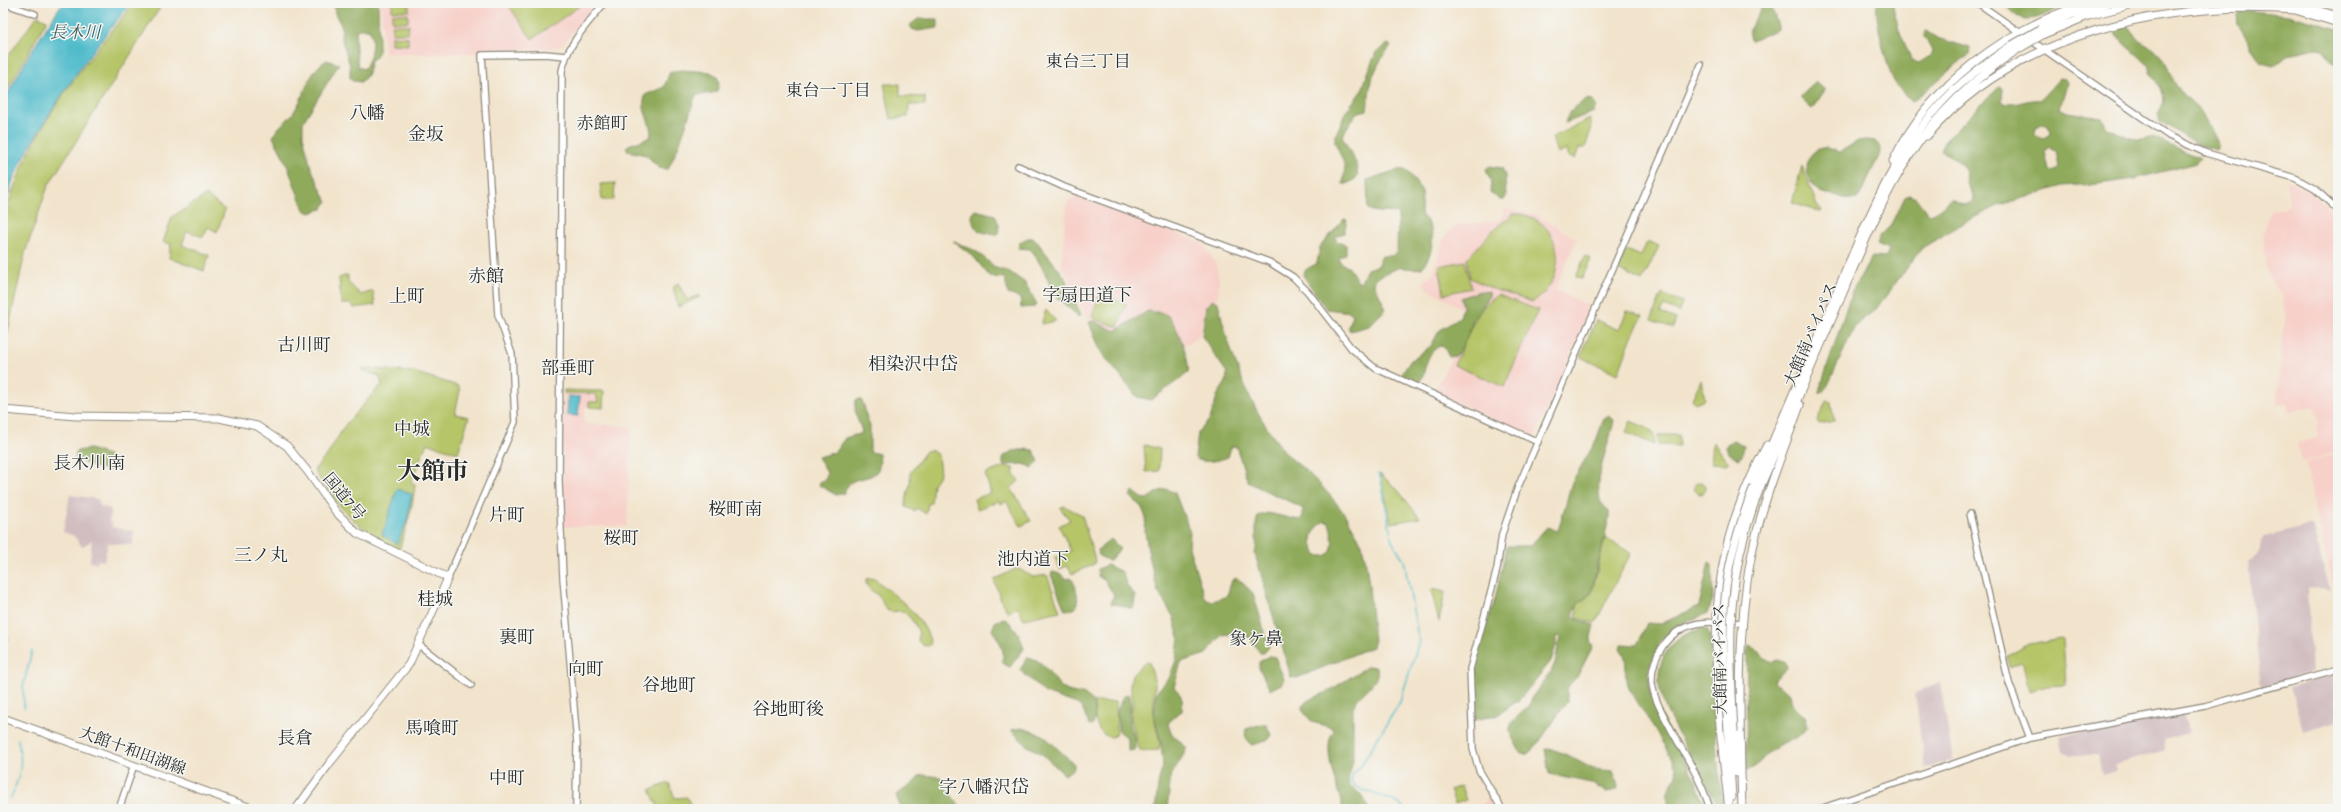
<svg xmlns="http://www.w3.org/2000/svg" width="2341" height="812" font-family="'Gentium Book Plus','Noto Serif JP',serif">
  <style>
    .built { fill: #f7d0c9 }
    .industrial { fill: #d2bec1 }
    .green { fill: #b5c568; stroke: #70784a }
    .forest { fill: #90aa5c; stroke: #5e6a44; fill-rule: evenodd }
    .water { fill: #4fbbcb; stroke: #3d737b }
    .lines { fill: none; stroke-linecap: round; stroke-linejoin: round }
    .stream { stroke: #4fbbcb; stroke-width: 1.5 }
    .tertiary-casing { stroke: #8e887c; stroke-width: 8 }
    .primary-casing { stroke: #8e887c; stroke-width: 9 }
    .trunk-casing { stroke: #8e887c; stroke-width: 9 }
    .tertiary { stroke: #fff; stroke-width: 5.5 }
    .primary { stroke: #fff; stroke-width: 7 }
    .trunk { stroke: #fff; stroke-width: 7 }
    .trunk-bridge-casing { stroke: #8e887c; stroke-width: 9; stroke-linecap: butt }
    .trunk-bridge { stroke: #fff; stroke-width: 7 }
    .labels { text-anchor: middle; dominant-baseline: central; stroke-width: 3; stroke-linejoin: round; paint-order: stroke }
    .street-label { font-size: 16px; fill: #2b2b2b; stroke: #f6f6f2 }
    .water-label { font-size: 17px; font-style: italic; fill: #385d63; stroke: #f6f6f2 }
    .neighbourhood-label { font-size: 17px; fill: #2b2b2b; stroke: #f6f6f2 }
    .quarter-label { font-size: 18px; fill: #2b2b2b; stroke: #f6f6f2 }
    .town-label { font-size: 24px; font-weight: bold; fill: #2b2b2b; stroke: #f6f6f2 }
  </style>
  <rect width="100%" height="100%" fill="#f6f6f2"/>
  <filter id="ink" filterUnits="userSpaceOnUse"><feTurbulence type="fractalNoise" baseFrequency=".025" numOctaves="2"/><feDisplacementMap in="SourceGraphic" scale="8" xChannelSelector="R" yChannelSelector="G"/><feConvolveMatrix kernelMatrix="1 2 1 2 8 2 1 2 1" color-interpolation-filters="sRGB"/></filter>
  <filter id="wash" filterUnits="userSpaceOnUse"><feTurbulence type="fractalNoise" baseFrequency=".012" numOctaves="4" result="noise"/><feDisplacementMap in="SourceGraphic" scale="16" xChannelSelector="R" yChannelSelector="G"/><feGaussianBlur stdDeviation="0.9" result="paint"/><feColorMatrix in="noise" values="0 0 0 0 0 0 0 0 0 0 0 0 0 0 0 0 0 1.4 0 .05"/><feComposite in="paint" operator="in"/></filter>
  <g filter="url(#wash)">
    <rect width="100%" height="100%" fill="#f2e4cc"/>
    <!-- built -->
    <path class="built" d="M381,3H595L590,12L562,45L548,49H489L474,53L406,54L384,52Z
      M2287,180L2304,188L2317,197L2338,219V452L2301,462L2297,443L2318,438L2316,428L2319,426L2315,406L2289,412L2287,402L2277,405L2282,338L2286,315L2281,294L2268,276L2263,235L2267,219L2272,210L2289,206Z
      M1076,196L1203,243L1216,264L1219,279L1218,297L1202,320L1200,335L1188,344L1180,343L1120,335L1092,324L1083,312L1069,278L1061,266L1067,202Z
      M1507,209L1537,215L1577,239L1555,290L1592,307L1534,437L1433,392L1456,351L1464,313L1460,307L1424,286V281L1433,273L1445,235L1458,225L1501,220L1503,210Z
      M564,393L597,395L598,402H589V407H585L584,423L631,427L627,526L562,527Z
      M2338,454V588L2333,587L2305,462Z
      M1489,798L1496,809H1477Z"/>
    <!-- industrial -->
    <path class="industrial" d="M70,495L98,499L100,506L111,509L109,522L112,523V527L133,531V545L108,543L104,561L98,560L97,564L90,562L92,540L82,547L74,536L63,532Z
      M2312,525L2330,590L2307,588L2312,673L2261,687L2248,562L2259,551L2264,537Z
      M2338,673V721L2303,731L2290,687Z
      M1940,683L1953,759L1925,769L1915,693Z
      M2183,713L2189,733L2164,740L2165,750L2115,765L2116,771L2102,775L2098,755H2071L2063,751L2060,736Z"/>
    <!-- green -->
    <path class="green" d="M134,3H163L48,186L25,253L3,353C3,324 3,295 3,265C3,253 1,238 3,226C22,138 79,71 134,3Z
      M392,3H409V11H392Z
      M507,3H584L532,39Z
      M392,14H408V22H392Z
      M37,16L47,20L3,97V63Z
      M392,25H409L408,33H392Z
      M391,36L408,37V45L391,44Z
      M884,84H900V96L925,97V105H909L908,117L891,119Z
      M1590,119L1592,127L1585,148H1579L1575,159L1569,157L1567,150L1557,154L1552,137Z
      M1802,166L1817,206L1822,210L1821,212L1792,203Z
      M615,183L614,200H602L600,184Z
      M206,195L225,210L217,232L208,227L203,237L187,231L182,245L209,255L204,271L169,258L171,244L163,242L172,217Z
      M1513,214C1561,213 1574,278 1532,302L1493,289L1470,278L1467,259L1491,232Z
      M1650,242L1659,246L1642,281L1618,270L1626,250L1641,256L1646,244Z
      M1585,256L1591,259L1582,279L1576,277Z
      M1465,261L1471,288L1444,294L1439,266Z
      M348,275V282L361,295L373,291L375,305L354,308L351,304H341L339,278Z
      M678,283L687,300L699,295L700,297L678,307L673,287Z
      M1662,294L1682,302L1679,312L1664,306L1660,313L1676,319L1673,328L1651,320Z
      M1102,295L1125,303L1126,305L1118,327L1094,319L1092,316L1099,296Z
      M1498,295L1538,310L1504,387L1454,365C1466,343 1475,306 1498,295Z
      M1046,310L1056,321L1041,324Z
      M1627,311L1643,316L1632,336L1618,374L1580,357L1596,320L1619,330Z
      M362,368L414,372L458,386L460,390L455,414L469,417L458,453L427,443L411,482L415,485C413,508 406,528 399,550C356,528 340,510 314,470L328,454L345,425L382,384L379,376L361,370Z
      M1701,380L1705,399L1695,403L1692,399Z
      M564,390L604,391L603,408L589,407V402H598L596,394L564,393Z
      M1827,400L1831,402L1834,421L1819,424L1817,420Z
      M1631,421C1645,428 1656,427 1654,445L1626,432Z
      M1658,435H1679V446L1658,445Z
      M1713,442L1729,463L1728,464L1711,463Z
      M1144,445L1160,449L1159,471L1146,472Z
      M931,450L938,455L940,474L933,484L931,503L928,504L926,514L917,508L915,511L906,507C905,495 912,485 910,473L926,451Z
      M1006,466L1015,469L1013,472L1019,481L1011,488L1031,521L1021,526L1006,501L1001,504L999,501L977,509L974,499L991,493L985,474Z
      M1380,474L1397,489L1420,518L1391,523Z
      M1694 488a6 6 0 1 1 12 0a6 6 0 1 1-12 0Z
      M1064,506L1082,515L1095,560L1094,564L1072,574L1067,566L1060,569L1055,558L1071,551L1059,526L1070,520L1060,508Z
      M1605,538L1631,553L1595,623L1576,618L1577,605L1592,593Z
      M1017,568L1033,577L1047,575L1060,611L1024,619L1017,607L1008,612L1002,603L994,580Z
      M870,578L875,579C896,597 924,615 931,644L928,646L922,645L918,641L919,633C916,626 909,613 901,611C897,610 893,613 889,611C883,609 884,603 880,598C875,591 865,590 866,579Z
      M1432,589L1445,592L1439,622L1431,590Z
      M2060,638L2063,639L2066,685L2047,686L2029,691L2023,664L2021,662L2010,667L2007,655L2030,644Z
      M1146,661L1149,662L1155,683L1153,715L1160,743L1159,750L1141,751L1138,747L1131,717L1133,700L1130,684L1132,675Z
      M1094,702H1116L1117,733L1113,737C1094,736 1095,716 1094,702Z
      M669,783L675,798L687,797L692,809H659L650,790Z
      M1461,786L1466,800L1455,804L1450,790Z"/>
    <!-- forest -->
    <path class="forest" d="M334,3H378L379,50L376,57L371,60L367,76L361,82L353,81L350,78V66L341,37L342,27L335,13ZM357,29H369C375,39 371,60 364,69L358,67L355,39Z
      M1762,3L1770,4L1778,26V29L1752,41C1743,25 1762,18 1762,3Z
      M1877,3H1894L1893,7L1899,30L1912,61L1919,63L1930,56L1932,51L1924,36L1926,31L1937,38L1970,48L1969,54L1912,102C1906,95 1898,89 1894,81C1887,69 1874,16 1877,3Z
      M2005,3H2034L2045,6L2065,3V5C2043,16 2021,31 2005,3Z
      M2242,10L2288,15L2338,29V69L2323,50L2317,49L2287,55L2274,66L2261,63L2238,24L2237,14Z
      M918,19H938V28L918,31L912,29L910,25Z
      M2125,26H2128L2136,37L2154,49L2167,63L2174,82L2184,96L2204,115L2219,145L2217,150L2196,144L2160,121L2158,114C2171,95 2159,88 2150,72C2149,69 2149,66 2147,64C2137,53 2124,45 2115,33L2116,30Z
      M1388,44L1391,46L1382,57L1371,80L1367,110L1356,113L1342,136L1356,163L1358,177L1347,184H1343L1345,166L1335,142V136L1347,110L1362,90L1373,59L1378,51Z
      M327,60L339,64L303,122V136L311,168L327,202L322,209L310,213L304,210L285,160L273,137C277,126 287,122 293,113C306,95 307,72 327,60Z
      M681,70L710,72L717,76L719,83L717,91L713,93L697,95L695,97C687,122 680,146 668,169L659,168L646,155L628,151L626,147C633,141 644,142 651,136C652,121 640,112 645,95L664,87L670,72Z
      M2060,78L2065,79L2067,83L2060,108L2067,112L2102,117L2107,128C2118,131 2129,140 2141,139C2146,139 2148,136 2153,137L2200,158L2196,163L2134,179L2098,184L2062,186L2000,205L1967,221L1922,248L1876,309L1855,326L1828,385L1821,394L1819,392L1852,291L1872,257L1886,258L1889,249L1876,244L1879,237L1890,226L1905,197L1909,195L1916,198L1928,214H1932L1952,199L1964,205L1973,203L1974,196L1966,183C1970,168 1954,155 1940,151L1944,142L1999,87L2003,89L2002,100L2004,103C2016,107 2027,98 2040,100ZM2042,124L2047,125L2051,131L2050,135L2044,138L2034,134L2035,127ZM2048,147L2056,150L2059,168L2055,171L2049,170L2045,152Z
      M1816,82L1825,90L1812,109L1801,99V96Z
      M1587,99L1593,100L1596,106L1594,112L1565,123C1568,110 1577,106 1587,99Z
      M1866,140L1875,141L1881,147L1879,156L1858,199C1848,201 1844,198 1835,195C1830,194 1824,194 1820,192C1803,182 1802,152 1822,148C1828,147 1835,151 1840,152L1858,141Z
      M1490,166L1502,168L1505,176L1506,197L1504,200H1500L1490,192L1491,182L1486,169Z
      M1400,169L1408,171L1422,192L1421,215C1438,228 1434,252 1422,268L1414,269L1400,267L1376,278L1374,284L1386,309L1369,326L1350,331L1348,327L1353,316L1351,312L1326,309L1303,275L1304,271L1317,263L1320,247L1344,219L1347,220L1344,233L1336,236V241L1346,245V254L1340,257L1339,260L1342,264L1348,266L1358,282H1361L1367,269L1377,266L1382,256H1392L1397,252L1398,215C1389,209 1378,215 1368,209L1367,180Z
      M975,210L995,215L999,225L998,234C983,233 973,233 972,216Z
      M1028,238H1034L1064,276L1081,315L1079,317L1053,294L1046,275L1035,255L1030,249L1018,248L1020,242Z
      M953,241L976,251L996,268L1010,272L1025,283L1037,304L1035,307L1021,308L1020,298L1008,294L1005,278L990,277L973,256Z
      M1480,291L1489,292V297L1473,320L1467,338L1456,356L1449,357L1444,347L1440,346C1425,353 1427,369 1420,382L1405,379L1402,374L1411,360L1431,346L1439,331L1460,317L1463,307L1461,298Z
      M1213,300L1218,302C1229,353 1251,413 1286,453C1291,459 1298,464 1304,469C1326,489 1348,514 1360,541C1369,561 1371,616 1374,640L1372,647L1297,678L1291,677L1255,554C1259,541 1253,529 1258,516L1268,513L1299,520L1303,516V509C1285,498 1266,492 1248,482L1236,446L1231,447L1228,457C1218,461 1203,464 1195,458L1198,433L1210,419L1217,396L1226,382L1227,373L1202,336L1206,306ZM1324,521L1329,523C1333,537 1338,561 1316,555C1309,538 1311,533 1324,521Z
      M1148,311C1154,312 1162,312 1167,315C1176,321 1191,362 1188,373L1151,400L1137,397L1101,352L1089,322L1094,321L1115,331Z
      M860,399C867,406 864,418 870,425V452L879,454C885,486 854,472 847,487C845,489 845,491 844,493L836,495L819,485L820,482L826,479L827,473L818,457L835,452L845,438L862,433C860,420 853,419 856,400Z
      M1609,416L1614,420C1610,444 1594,474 1600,500C1601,504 1607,508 1609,512V518L1591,592L1576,606L1573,615L1575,619L1594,625L1590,641L1593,646L1577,677L1569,685L1567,690V702L1537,745L1528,754H1524L1520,752L1510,733V728L1512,722L1530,705L1532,697L1551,672L1555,663L1560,637L1556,636V645L1551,661L1520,699L1499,714L1476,720L1473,711L1477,652L1494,603L1507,546H1530L1547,527L1558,531L1572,482L1596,441L1604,418Z
      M1733,441L1744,445L1742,456L1738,459L1730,454L1726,448L1727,444Z
      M90,449L110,456L112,460L109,470L93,467L75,458L77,451Z
      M1028,449L1033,450L1039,461L1033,468L1024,464L1003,465V457L1013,451Z
      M1167,489L1175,493L1190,532L1189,548L1204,596L1208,601H1213L1227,596L1232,580L1237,578L1253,593L1269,647L1264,653H1260L1249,637L1230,634L1222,635L1206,654L1181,662L1174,687C1181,694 1184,701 1182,711L1173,717L1168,724L1171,733L1186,747V751L1171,775L1167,809H1155L1159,779L1163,767L1161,743L1154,715L1156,693L1170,676L1176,660L1179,638L1173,616L1158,592L1149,556L1145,532L1146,518L1142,508L1130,496L1133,491L1142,498L1147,499L1157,492Z
      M1111,539L1120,549L1109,561L1099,556L1098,550Z
      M1709,562L1712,565L1713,599L1708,613L1675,627L1660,642L1650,666L1649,677L1650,692L1655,705L1696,781L1706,809H1671C1664,797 1668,787 1677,777L1676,768L1670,755L1627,685C1623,669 1630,663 1620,648L1622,644L1637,645L1647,623L1661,624L1699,606Z
      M1107,565L1122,572C1124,576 1125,581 1127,585C1133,597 1138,589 1133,609L1120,605L1111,604L1114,595L1105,581L1098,576V569Z
      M1052,572L1061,574L1065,579L1071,578C1076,584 1081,604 1074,609L1065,610L1051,575Z
      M1003,618C1014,623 1022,638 1024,649L1010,667L1004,664L1002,661C1006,649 998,639 992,630L995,622Z
      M1702,629L1707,630L1710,636L1717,756L1723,809H1719C1704,773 1664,721 1659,685C1656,656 1675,634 1702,629Z
      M1749,646C1759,649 1762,658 1772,662L1778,660L1786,663L1787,668L1774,680V683L1790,694C1792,706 1794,710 1805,716L1808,727C1799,741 1780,742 1768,753C1762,759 1755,770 1746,770L1747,653Z
      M1270,656L1275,657L1284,679L1283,683L1270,690L1259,668V662Z
      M1027,658C1044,657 1052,680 1064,689C1073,695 1086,691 1092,701C1096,707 1095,719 1093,725H1089L1082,708L1077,704L1045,693L1020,670Z
      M1368,666L1377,667C1381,685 1358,692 1353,708V761L1348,780L1349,786L1362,795L1369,809H1343C1339,791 1320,746 1334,731L1333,728L1312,722L1303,711V705L1307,701L1329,691Z
      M1129,694C1133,704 1129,710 1130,719C1130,730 1138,740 1134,750L1128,751V738L1119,731L1117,712L1123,696Z
      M1262,724L1266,725L1271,735L1266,741L1252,745C1246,741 1244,736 1246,729Z
      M1022,728L1043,735L1074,764V768L1065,775L1042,754L1026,745L1011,730Z
      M1549,748L1565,754L1593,769L1613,771L1618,786L1617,790L1606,792L1591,783L1549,774L1545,749Z
      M923,775L941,777L947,790L960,806V809H905L900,806L896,795C905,788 913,786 919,776Z"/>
    <!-- water -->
    <path class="water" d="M66,3H131C88,55 47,112 17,171C10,183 10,196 3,208V102L29,55L59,8Z
      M568,396L580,397L578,416L567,415Z
      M397,489L412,494L407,521L397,544L382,535Z"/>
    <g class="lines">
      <!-- stream -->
      <path class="stream" d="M1378,474L1381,479L1392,541L1404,560L1419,642L1400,702L1360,767L1353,774L1351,782C1359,794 1389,793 1405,809
        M3,635L9,639
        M24,708L23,687L32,651
        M15,787C23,767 21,759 18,739
        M10,799L14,790
        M7,809L8,806"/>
    </g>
  </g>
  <g filter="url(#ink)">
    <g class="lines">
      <defs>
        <path id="tertiary" d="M3,3L35,14
          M1978,3L2022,34
          M2029,39L2169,136L2206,153L2295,178L2315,189L2338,210
          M1018,166L1064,187L1269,262L1293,277L1308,292L1352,349L1375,368L1538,442
          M1970,514L2009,683L2030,738
          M448,578L515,422L512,354L498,315L482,55L545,54L566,56
          M419,645L471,685
          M119,809L134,765
          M576,809L577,743L563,578L559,482L562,71C567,45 585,27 601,7L602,3
          M1502,809L1479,770L1473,749L1470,669L1497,569L1502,534L1518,487L1701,65
          M1710,809C1702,782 1687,758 1673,733C1665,717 1654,701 1652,683C1651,669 1656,656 1663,646C1682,618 1713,621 1743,623
          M1820,809L2030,738L2205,706L2338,669"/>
        <path id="primary" d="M3,718L254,809"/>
        <path id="trunk" d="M2292,3L2338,16
          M2292,9L2338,23
          M2040,29L2071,15L2109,3
          M2044,34L2088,16L2138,3
          M1927,136C2015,33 2165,0 2295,10
          M1893,161C1929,85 2008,27 2088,3
          M3,410L76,416L219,418L257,426L287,446L308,472L336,512L357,533L448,578L409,664L329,764L296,809
          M1754,486C1778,428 1804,369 1829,311C1861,234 1890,154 1950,94C1969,75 1990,60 2012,45
          M1760,488C1785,428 1811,367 1837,307C1884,196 1911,120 2017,50
          M1728,731L1732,797
          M1734,732L1737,773
          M1729,809C1720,735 1709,643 1722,570C1729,526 1746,484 1767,445
          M1742,809C1740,730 1736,635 1751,558C1761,505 1782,455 1800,405"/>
      </defs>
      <!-- tertiary casing -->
      <use href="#tertiary" class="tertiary-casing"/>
      <!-- primary casing -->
      <use href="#primary" class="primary-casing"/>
      <!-- trunk casing -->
      <use href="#trunk" class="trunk-casing"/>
      <!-- tertiary -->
      <use href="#tertiary" class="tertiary"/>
      <!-- primary -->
      <use href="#primary" class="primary"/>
      <!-- trunk -->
      <use href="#trunk" class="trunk"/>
      <defs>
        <path id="trunk-bridge" d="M2012,45L2040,29
          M2017,50L2044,34
          M1728,731C1725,687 1721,642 1725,598C1728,559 1740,522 1754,486
          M1734,732C1729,639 1725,577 1760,488"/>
      </defs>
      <!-- trunk-bridge casing -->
      <use href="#trunk-bridge" class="trunk-bridge-casing"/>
      <!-- trunk-bridge -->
      <use href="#trunk-bridge" class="trunk-bridge"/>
    </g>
  </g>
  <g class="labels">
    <!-- street labels -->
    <g class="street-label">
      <text transform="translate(1810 334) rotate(-67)">大館南バイパス</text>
      <text transform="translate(345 496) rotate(50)">国道7号</text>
      <text transform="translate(1719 659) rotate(-91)">大館南バイパス</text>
      <text transform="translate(133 750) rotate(20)">大館十和田湖線</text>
    </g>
    <!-- water labels -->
    <g class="water-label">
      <text x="75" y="31">長木川</text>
    </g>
    <!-- neighbourhood labels -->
    <g class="neighbourhood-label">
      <text x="1088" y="60">東台三丁目</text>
      <text x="828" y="89">東台一丁目</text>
      <text x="602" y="122">赤館町</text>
    </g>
    <!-- quarter labels -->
    <g class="quarter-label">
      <text x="367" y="112">八幡</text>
      <text x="426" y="133">金坂</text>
      <text x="486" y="275">赤館</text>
      <text x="1087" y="294">字扇田道下</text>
      <text x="407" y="295">上町</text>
      <text x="304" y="344">古川町</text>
      <text x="913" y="363">相染沢中岱</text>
      <text x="568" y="367">部垂町</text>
      <text x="412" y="428">中城</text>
      <text x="89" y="462">長木川南</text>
      <text x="735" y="508">桜町南</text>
      <text x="507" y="514">片町</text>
      <text x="621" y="537">桜町</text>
      <text x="261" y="554">三ノ丸</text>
      <text x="1033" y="558">池内道下</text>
      <text x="435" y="598">桂城</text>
      <text x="517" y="636">裏町</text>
      <text x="1256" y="638">象ケ鼻</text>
      <text x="586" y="668">向町</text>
      <text x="669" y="684">谷地町</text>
      <text x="788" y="708">谷地町後</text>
      <text x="432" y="727">馬喰町</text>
      <text x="295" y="737">長倉</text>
      <text x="507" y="777">中町</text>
      <text x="984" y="786">字八幡沢岱</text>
    </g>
    <!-- town labels -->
    <g class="town-label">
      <text x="433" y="470">大館市</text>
    </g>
  </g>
  <!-- margin -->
  <rect width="2341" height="812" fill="none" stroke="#f6f6f2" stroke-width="16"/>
</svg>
